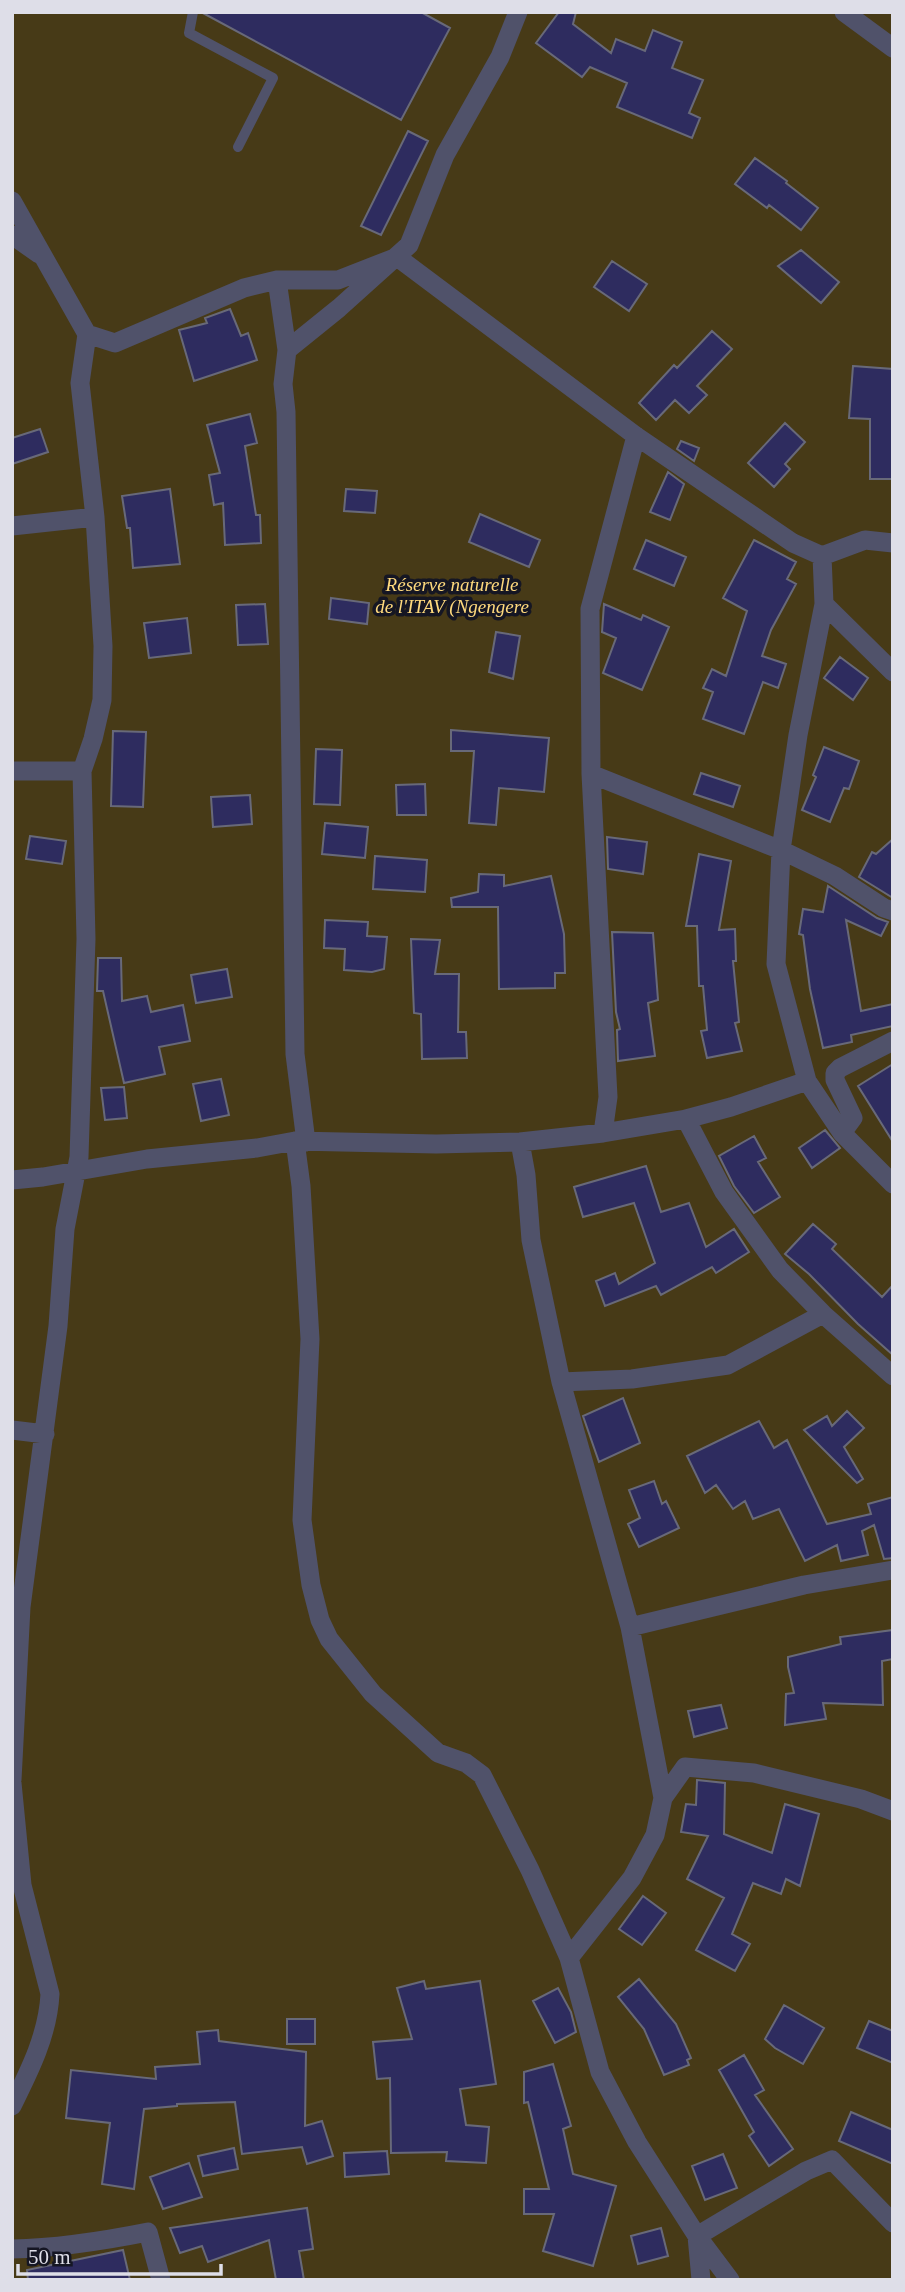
<svg xmlns="http://www.w3.org/2000/svg" width="905" height="2292" font-family="'Times New Roman',serif">
  <style>
    .green { fill: #473a17 }
    .building { fill: #2e2c5f; stroke: #686979; stroke-width: 2 }
    .lines { fill: none; stroke-linecap: round; stroke-linejoin: round }
    .service { stroke: #50526a; stroke-width: 10 }
    .minor { stroke: #50526a; stroke-width: 19 }
    .labels { text-anchor: middle; dominant-baseline: central; stroke-width: 7; stroke-linejoin: round; paint-order: stroke }
    .park-label { font-size: 19px; font-style: italic; fill: #fed97d; stroke: #151623 }
  </style>
  <rect width="100%" height="100%" fill="#1f1f2c"/>
  <!-- green -->
  <path class="green" d="M12,12H893V2280H12Z"/>
  <!-- building -->
  <path class="building" d="M201,12H421L450,28L401,120Z
    M559,12H576L573,24L611,53L616,39L645,51L653,30L682,42L672,68L703,80L689,113L700,118L692,138L617,107L627,83L590,67L582,77L536,43Z
    M408,131L428,141L381,235L361,226Z
    M755,158L787,181L786,183L818,208L801,230L769,205L767,208L735,184Z
    M801,250L839,282L821,303L778,266Z
    M612,261L647,284L629,311L594,287Z
    M230,309L241,336L248,333L257,360L194,381L179,330L207,323L205,318Z
    M712,331L732,349L697,386L707,395L689,413L675,400L656,420L639,403L674,365L677,368Z
    M853,366L893,369V479H870V419L849,418Z
    M250,414L257,443L245,446L256,515H260L261,543L225,545L223,503L214,505L209,475L220,473L207,425Z
    M785,423L805,442L785,464L790,469L774,487L748,463Z
    M40,429L48,452L12,464V438Z
    M681,441L699,448L694,461L677,449Z
    M668,472L684,484L670,520L650,512Z
    M170,489L180,564L133,568L130,528H127L122,496Z
    M346,489L377,491L375,513L344,511Z
    M480,514L540,540L529,567L469,542Z
    M646,540L686,557L674,586L634,569Z
    M754,540L796,562L787,579L796,584L771,630L762,656L786,664L778,688L763,682L744,734L703,719L713,692L703,688L712,669L726,676L747,611L723,598Z
    M331,598L369,603L367,624L329,619Z
    M265,604L268,644L238,645L236,605Z
    M604,604L641,620L643,615L669,627L642,690L603,673L616,638L602,632Z
    M187,618L191,653L149,658L144,623Z
    M496,632L520,636L513,679L489,672Z
    M840,657L868,678L853,700L824,678Z
    M451,730L549,738L544,792L499,788L496,825L469,823L474,751H451Z
    M113,731L146,732L143,807L111,806Z
    M824,747L859,761L849,789L844,788L830,822L802,810L816,777L813,775Z
    M316,749L342,750L340,805L314,804Z
    M701,773L740,786L733,807L694,794Z
    M425,784L426,815H397L396,785Z
    M250,795L252,824L213,827L211,797Z
    M325,823L368,827L365,858L322,854Z
    M30,836L66,841L62,864L26,859Z
    M607,837L647,842L643,874L608,869Z
    M893,839V898L859,877L872,852L876,854Z
    M699,854L731,861L719,930L735,929L736,961H733L739,1022L735,1023L742,1051L707,1058L701,1031L707,1030L703,986H699L697,926H686Z
    M375,856L427,860L425,892L373,889Z
    M479,874L504,875V886L551,876L564,934L565,973H555V988L499,989L498,907H452L451,898L478,892Z
    M828,886L877,918L888,922L881,936L846,920L861,1011L893,1004V1026L851,1035L852,1042L823,1048L810,989L803,935L799,934L803,909L823,912Z
    M325,920L368,922L367,936L387,937L384,969L372,972L344,970L345,949L324,948Z
    M612,932L653,933L658,1000L648,1003L655,1056L618,1061L617,1030L620,1029L616,1012Z
    M411,939L440,940L435,974H459L458,1032H466L467,1058L422,1059L421,1014L414,1013Z
    M98,958H121L122,1001L147,996L151,1012L183,1005L190,1041L159,1047L165,1074L124,1083L103,991H97Z
    M227,969L232,997L196,1003L191,975Z
    M893,1064V1142L858,1086Z
    M221,1079L229,1115L201,1121L193,1084Z
    M124,1087L127,1118L105,1120L101,1088Z
    M825,1130L840,1148L812,1168L799,1148Z
    M754,1136L766,1158L758,1162L780,1197L754,1213L734,1186L719,1156Z
    M646,1166L661,1212L689,1203L706,1247L734,1229L749,1252L716,1273L712,1267L661,1295L656,1286L605,1306L596,1281L615,1273L619,1284L655,1263L634,1203L583,1217L574,1187Z
    M813,1224L836,1244L832,1249L882,1297L893,1285V1355L858,1324L809,1274L785,1254Z
    M623,1398L640,1443L599,1462L583,1416Z
    M847,1411L864,1428L844,1447L863,1479L857,1483L804,1430L827,1416L832,1426Z
    M759,1421L774,1448L787,1440L827,1524L871,1514L868,1504L893,1497V1558L884,1559L874,1525L862,1531L868,1555L841,1561L837,1545L805,1561L779,1509L753,1519L745,1501L733,1509L716,1485L705,1493L687,1456Z
    M654,1481L662,1504L666,1501L679,1528L639,1547L628,1524L640,1518L629,1490Z
    M893,1630V1659L882,1661L883,1705L823,1703L826,1719L785,1725L786,1694L794,1693L788,1667V1657L841,1644L840,1637Z
    M721,1705L727,1728L694,1737L688,1711Z
    M697,1780L725,1783L724,1834L772,1853L785,1804L819,1814L800,1886L786,1879L781,1894L753,1883L732,1934L750,1944L735,1971L696,1950L724,1898L687,1879L708,1836L681,1832L686,1804L696,1805Z
    M643,1896L666,1913L642,1945L619,1929Z
    M639,1979L676,2024L691,2058L687,2060L689,2065L664,2075L644,2029L618,1997Z
    M424,1981L426,1989L480,1981L496,2084L460,2089L466,2125L489,2127L486,2163L446,2161L447,2152L391,2153L390,2078L377,2079L373,2042L412,2039L397,1988Z
    M558,1988L571,2012L576,2032L555,2043L533,2001Z
    M784,2005L824,2028L803,2064L775,2048L765,2039Z
    M287,2019H315V2044H287Z
    M869,2021L893,2031V2063L857,2048Z
    M218,2030L219,2041L306,2052L305,2126L322,2121L333,2156L307,2164L302,2147L242,2154L235,2102L177,2104V2106L144,2109L134,2189L102,2184L110,2123L66,2118L71,2070L156,2079L155,2067L200,2064L197,2032Z
    M744,2055L764,2090L755,2095L793,2149L769,2166L749,2136L754,2132L719,2070Z
    M553,2064L571,2126L563,2129L573,2174L616,2186L593,2266L543,2251L554,2214H524V2189H549L528,2102L524,2103V2072Z
    M851,2112L893,2130V2164L839,2141Z
    M234,2148L238,2169L203,2176L198,2156Z
    M387,2151L389,2174L345,2177L344,2153Z
    M723,2154L737,2188L705,2200L692,2166Z
    M189,2163L202,2197L163,2209L150,2177Z
    M307,2208L313,2249L299,2251L304,2280H276L269,2240L208,2262L202,2246L180,2253L170,2228Z
    M661,2228L668,2256L638,2264L631,2236Z
    M123,2250L130,2280H28L27,2270Z"/>
  <g class="lines">
    <!-- service -->
    <path class="service" d="M193,12L189,33L273,78L238,147"/>
    <!-- minor -->
    <path class="minor" d="M844,12L893,48
      M12,201L87,334L115,343L244,288L277,280H338L397,257L636,436L793,543L822,556L865,540L893,543
      M12,235L39,254
      M277,280L287,350
      M636,436L590,609L591,774L608,1097L603,1133L686,1119L724,1192L780,1270L823,1314L893,1376
      M12,526L95,517
      M822,556L824,604L798,735L781,850L776,964L807,1081L842,1133L893,1184
      M824,604L893,672
      M12,771H82
      M591,774L781,850L835,876L884,908L893,911
      M686,1119L731,1107L807,1081
      M842,1133L853,1118L835,1080V1073L840,1068L893,1041
      M295,1141L301,1186L310,1339L302,1520L311,1585L320,1620L329,1639L373,1694L438,1753L466,1763L482,1775L530,1870L569,1958L600,2072L637,2142L697,2236L730,2280
      M306,1142L295,1054L286,412L283,384L287,350L339,308L409,245L445,155L500,57L518,12
      M520,1142L526,1175L531,1240L561,1382L630,1627L663,1798L655,1835L632,1878L569,1958
      M12,1180L43,1177L147,1159L257,1148L295,1141L436,1144L520,1142L603,1133
      M561,1382L632,1379L728,1365L823,1314
      M12,1430L45,1434
      M630,1627L804,1585L893,1570
      M12,1780L21,1607L58,1326L65,1229L79,1157L86,939L82,771L93,739L102,700L103,646L95,517L80,383L87,334
      M12,1783L22,1885L50,1994C48,2034 30,2070 12,2106
      M663,1798L685,1767L754,1773L861,1799L893,1811
      M12,2249C58,2248 103,2241 148,2232L161,2280
      M701,2280L697,2236L806,2171L832,2160L893,2223"/>
  </g>
  <g class="labels">
    <!-- park labels -->
    <g class="park-label">
      <text x="452" y="584">Réserve naturelle<tspan x="452" dy="22">de l'ITAV (Ngengere</tspan></text>
    </g>
  </g>
  <!-- border -->
  <rect width="905" height="2292" fill="none" stroke="#dedee8" stroke-width="28"/>
  <!-- scale -->
  <path d="M18 2264v10h203v-10" fill="none" stroke="#dedee8" stroke-width="3.5"/>
  <text x="28" y="2264" font-size="21" fill="#dedee8" stroke="#151623" stroke-width="5" paint-order="stroke">50 m</text>
</svg>
